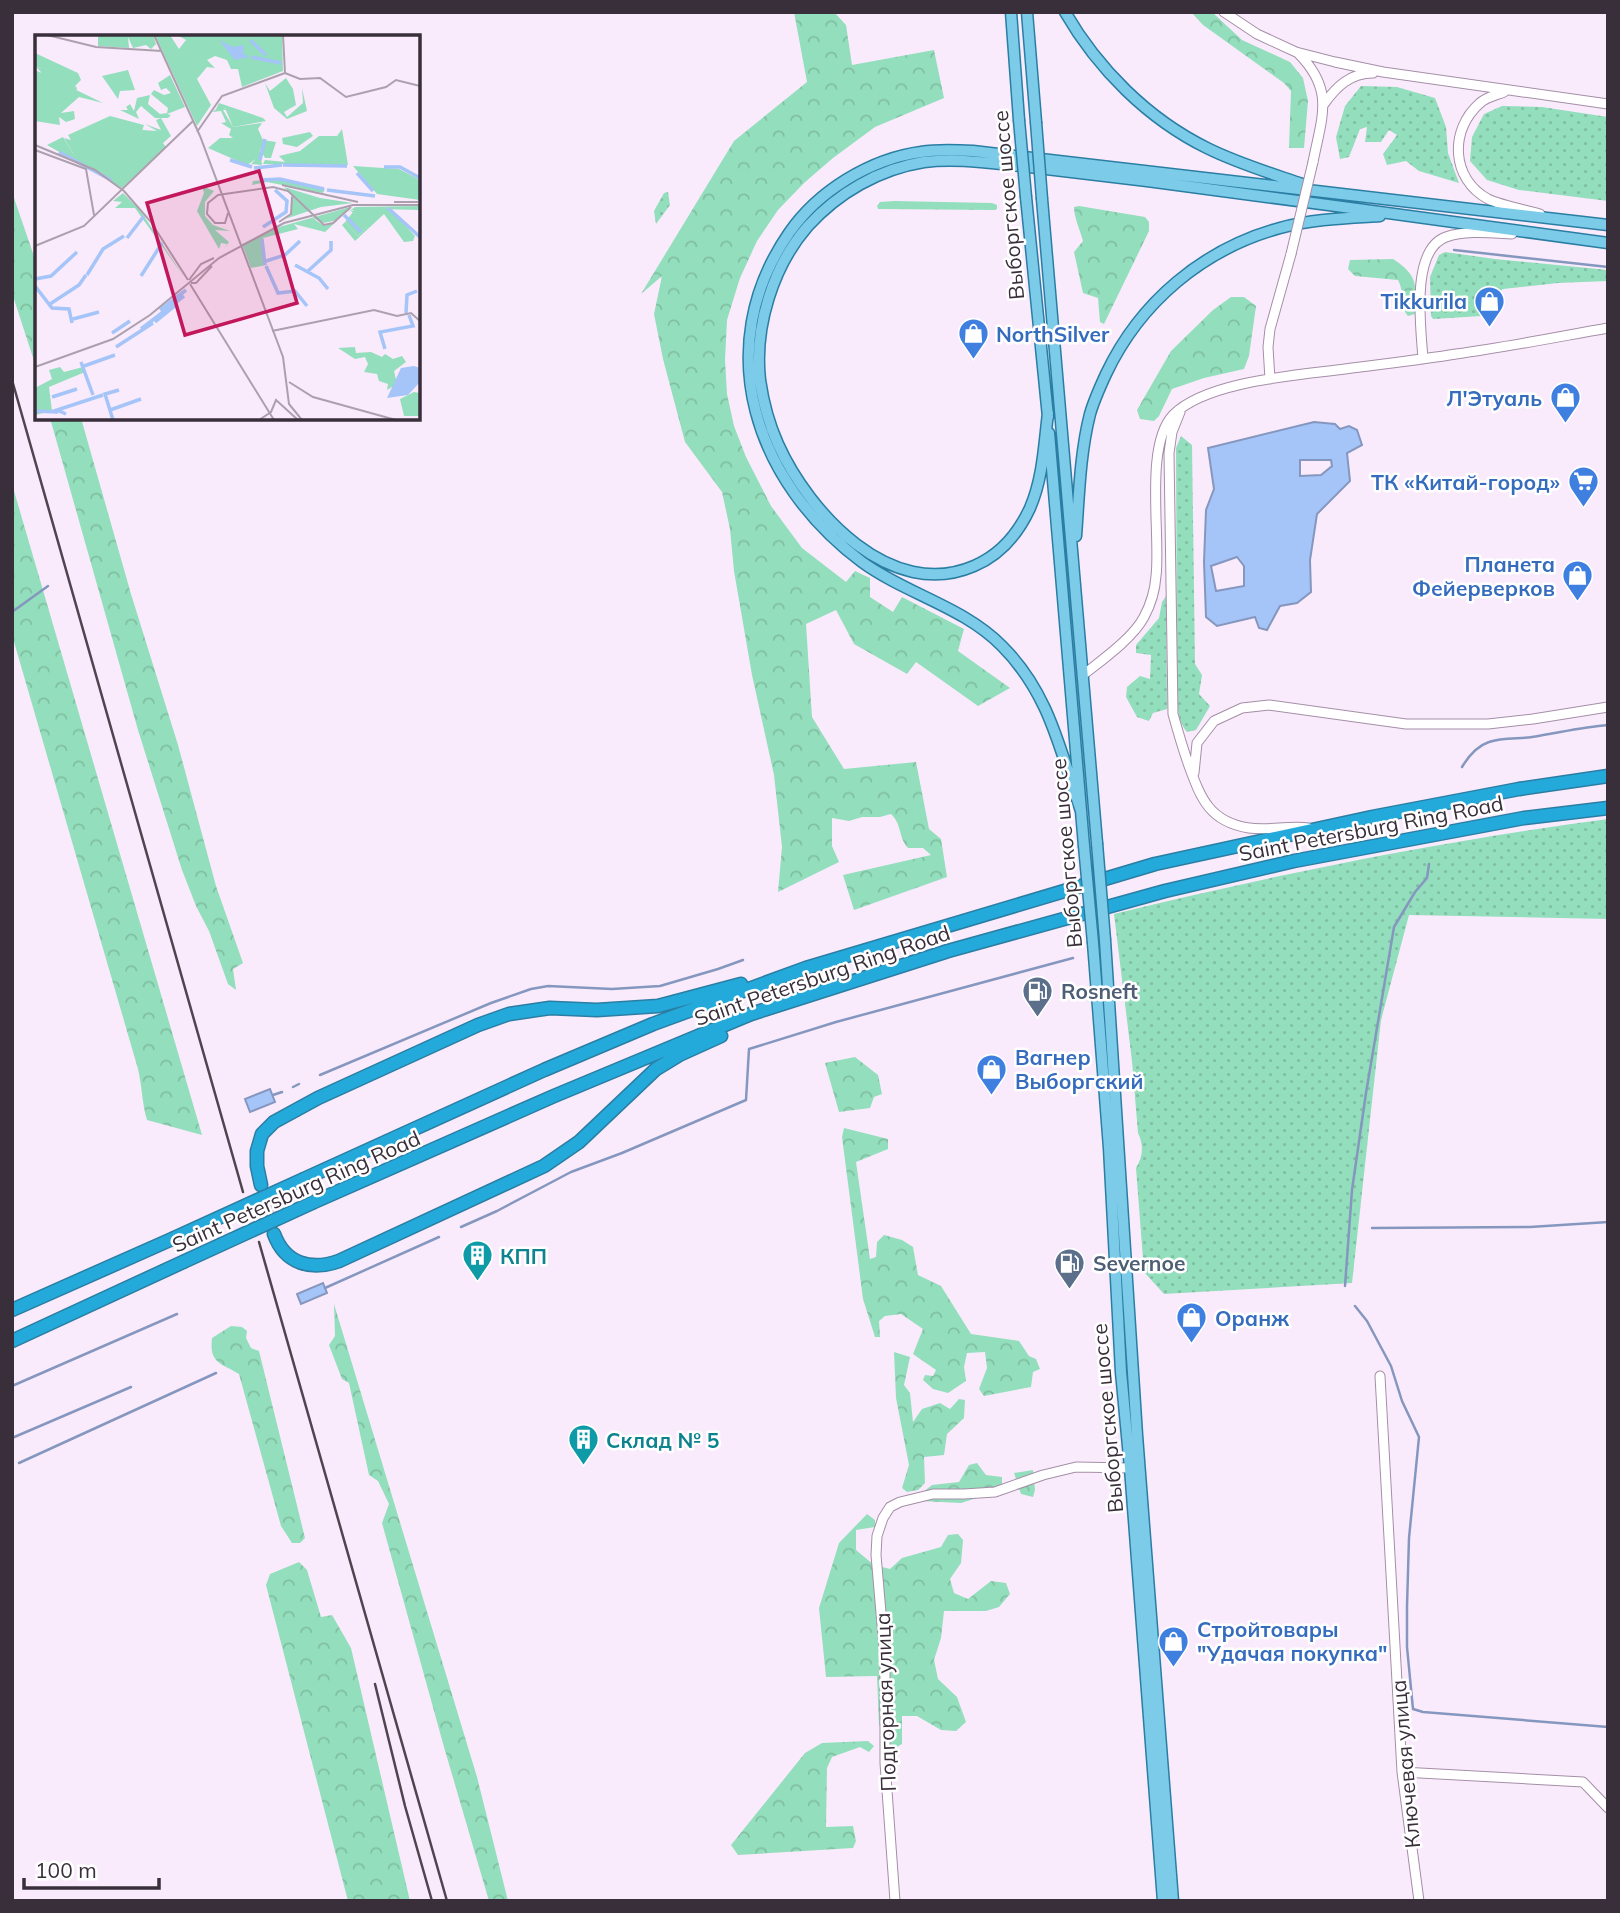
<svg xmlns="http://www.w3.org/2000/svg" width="1620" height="1913" font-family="Mulish,sans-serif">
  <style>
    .grass { fill: url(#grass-dots) }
    .forest { fill: url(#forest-crowns) }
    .water { fill: #a5c4f8; stroke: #8597bf; stroke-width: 2; fill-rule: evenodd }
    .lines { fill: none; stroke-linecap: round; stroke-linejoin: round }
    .stream { stroke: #8597bf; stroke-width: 2.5 }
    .highway-tunnel { stroke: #d3c5d5; stroke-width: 12; stroke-dasharray: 12 6; stroke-linecap: butt }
    .minor-casing { stroke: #a58ea8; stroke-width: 11 }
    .major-casing { stroke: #2b7ea3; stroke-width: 13 }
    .highway-casing { stroke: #2b7ea3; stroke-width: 15 }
    .minor { stroke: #fff; stroke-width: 9 }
    .major { stroke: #7ccbe9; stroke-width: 10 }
    .highway { stroke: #24a9db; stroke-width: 12 }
    .rail { stroke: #4f4450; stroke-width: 2.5 }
    .minor-bridge-casing { stroke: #a58ea8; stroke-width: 11; stroke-linecap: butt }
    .major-bridge-casing { stroke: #2b7ea3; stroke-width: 13; stroke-linecap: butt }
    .highway-bridge-casing { stroke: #2b7ea3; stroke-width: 15; stroke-linecap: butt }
    .minor-bridge { stroke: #fff; stroke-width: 9 }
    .major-bridge { stroke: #7ccbe9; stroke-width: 10 }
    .highway-bridge { stroke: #24a9db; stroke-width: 12 }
    .labels { text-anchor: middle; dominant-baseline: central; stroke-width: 5; stroke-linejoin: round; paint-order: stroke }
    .street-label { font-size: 21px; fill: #392f3a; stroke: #fff }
    .shop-label { font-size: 21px; font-weight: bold; fill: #366cbe; stroke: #fff; text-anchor: end }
    .service-label { font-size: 21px; font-weight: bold; fill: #4e5e75; stroke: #fff; text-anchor: start }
    .culture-label { font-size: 21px; font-weight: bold; fill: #0d838f; stroke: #fff; text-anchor: start }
    .inset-river { fill: none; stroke: #a5c4f8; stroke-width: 3.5 }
    .inset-road { fill: none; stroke: #ada0ae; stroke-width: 2 }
    .view { fill: #c2185b; fill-opacity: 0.15; stroke: #c2185b; stroke-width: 3.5 }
    .inset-edge { fill: none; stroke: #392f3a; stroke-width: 3.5 }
  </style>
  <defs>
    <pattern id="grass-dots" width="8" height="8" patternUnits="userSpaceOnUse" patternTransform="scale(1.75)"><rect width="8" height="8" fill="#93debc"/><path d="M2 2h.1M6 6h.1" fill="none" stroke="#80bfa2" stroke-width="1.8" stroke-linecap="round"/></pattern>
    <pattern id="forest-crowns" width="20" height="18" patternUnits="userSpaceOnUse" patternTransform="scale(1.75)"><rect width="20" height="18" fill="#93debc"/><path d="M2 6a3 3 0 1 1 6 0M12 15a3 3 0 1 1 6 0" fill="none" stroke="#80bfa2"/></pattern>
  </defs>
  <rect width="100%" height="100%" fill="#faebfc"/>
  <!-- grass -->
  <path class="grass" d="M1361,86L1397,87L1435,98L1446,127L1448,153L1459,183L1419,171L1406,161L1387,165L1383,154L1397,135L1389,130L1381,142H1365L1367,127L1360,129L1349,157L1340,159L1336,137L1345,106Z
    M1502,106L1542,107L1608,117V201L1519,190L1487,180L1470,161L1472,137L1484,114Z
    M668,192L670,205L656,224L654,211L664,193Z
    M1445,252L1495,259L1608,270V281L1558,283L1503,289L1495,295L1498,315L1433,319L1431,316L1430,277L1439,255Z
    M1181,436L1192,445L1195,664L1202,675L1199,694L1210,706L1196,730L1187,732C1174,718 1178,693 1177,676L1176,448Z
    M1166,596L1167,709L1153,713L1149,721L1137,717L1126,697L1127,687L1140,676L1150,679L1151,655L1136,653V645L1159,618L1162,602Z
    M1608,819V919L1409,915L1381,1020L1352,1283L1164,1294L1144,1272L1136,1168C1143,1157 1144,1145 1138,1133L1132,1061L1114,914C1277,874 1442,841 1608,819Z"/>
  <!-- forest -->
  <path class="forest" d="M794,12H834L846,25L852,65L934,50L944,98L875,127L833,158L804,183L778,210L757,241L740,278L727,320L725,360L727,394L734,426L746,457L771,506L802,548L846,582L855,571L870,578V597L893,612L902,597L964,629L958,651L1010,688L978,706L916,662L907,674L854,644L836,610L806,624L812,717L844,769L916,762L929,829L941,839L947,877L854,910L843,875L931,855L923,848H908C898,837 902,824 891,814L880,817H862L849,821L832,818V846L839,862L778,892L782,847L774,775L752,675L734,571L730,529L722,492L685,442L663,359L654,314L662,276L641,294L734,141L807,82Z
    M1191,12H1212L1242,40L1290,62L1303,78L1308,101L1304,148H1289L1291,91L1284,83L1203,25Z
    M12,192L37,265V370L12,293Z
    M894,201L992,203L997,205V209L995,210L878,209L877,206L880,202Z
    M1079,206L1145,217L1149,222V231L1104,324L1100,322L1098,298L1083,293L1074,252L1083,241C1080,230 1074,217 1074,207Z
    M1393,259C1419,276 1416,285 1415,314L1408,316C1400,307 1405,293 1398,280L1355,276L1348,269L1350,260Z
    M1231,297H1244L1256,306L1249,356L1244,369L1204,378L1172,389L1159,416L1154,421L1140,419L1137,410L1171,351L1213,310Z
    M50,418H81L131,594L178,745L216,886L243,963L233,969L236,990L228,984L209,931L196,906L182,870L138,730Z
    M12,484L202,1135L147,1120C142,1103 142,1086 138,1069L12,635Z
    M855,1057L878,1075L882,1094L874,1097L870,1108L839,1112L825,1063Z
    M844,1128L888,1139V1149L856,1162L870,1259L876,1257L877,1242L884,1235L902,1240L913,1247L918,1275L941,1286L971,1334L1019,1341L1029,1356L1036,1359L1040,1369L1033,1372L1031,1387L984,1396L979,1389L987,1368L985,1352L967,1353L964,1367L966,1381L948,1393L933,1389L923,1380L925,1375L933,1376L936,1370L913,1354L923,1329L901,1314L885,1316L879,1321L880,1337H875L863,1299L842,1137Z
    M334,1304L477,1777L508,1901H489L444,1747L382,1523L389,1504L378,1481L369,1475L349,1383L342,1379L329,1345L335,1336Z
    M231,1326L242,1327L247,1331L246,1338L251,1348L259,1351L305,1538L300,1543H292L281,1526L239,1374C220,1363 209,1363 212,1338Z
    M894,1352L910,1357L904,1385L910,1393L913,1422L922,1409L940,1403L950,1409L959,1399L965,1400L964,1418L947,1434L944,1455L924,1457L925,1483L918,1490L907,1492L902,1488L909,1465L896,1398Z
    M977,1463L986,1475L1002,1477V1490L961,1503L921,1501L923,1492L932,1485L959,1482L969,1465Z
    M1033,1470L1035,1490L1033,1497L1021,1494L1014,1473Z
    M867,1514L875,1520V1527L856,1530V1550L874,1565L890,1569L902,1558L941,1547L948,1535L958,1534L963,1540L961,1563L950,1579L954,1593L968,1599L991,1581L1006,1583L1010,1594L999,1607L986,1611H944L941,1638L934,1660L938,1679L957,1697L966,1722L956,1731L941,1730L917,1716H902V1744L893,1749L879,1725L877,1676L826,1677L819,1608L839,1543Z
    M299,1562L307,1570L321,1617L332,1615L351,1648L410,1901H348L266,1585L270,1574Z
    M868,1741L874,1746L869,1752L860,1747L832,1757L827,1768L826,1827L853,1826L856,1841L853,1848L738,1855L731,1845L805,1753L822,1743Z"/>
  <!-- water -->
  <path class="water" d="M1314,422L1335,424L1340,429L1349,426L1357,430L1362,445L1347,453L1350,481L1317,514L1310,560L1311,592L1297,603L1280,606L1267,630L1259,628L1255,617L1217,626L1206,617L1204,562L1206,510L1214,489L1208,448ZM1300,460H1331L1332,466L1321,475L1300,476ZM1237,557L1244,566V586L1216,591L1211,566Z
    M270,1089L275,1102L250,1112L245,1099Z
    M323,1283L327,1293L301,1304L297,1294Z"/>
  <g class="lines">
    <!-- stream -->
    <path class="stream" d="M1454,250L1608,267
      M12,612L48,586
      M1462,767C1468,757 1477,746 1489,742C1502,737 1519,739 1532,737C1558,733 1582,727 1608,725
      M320,1075L491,1003L531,989L548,986L612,989L660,986L718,969L743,960
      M293,1087L299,1084
      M273,1095L282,1092
      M461,1227L497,1211L571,1172L622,1153L746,1100L749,1049L836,1022L1073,958
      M1372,1228L1530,1227L1608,1222
      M1345,1286L1352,1190L1366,1093L1394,927L1415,892L1427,878L1429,864
      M325,1288L439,1237
      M1355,1306L1367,1321L1391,1366L1402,1401L1419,1437L1409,1538L1407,1606V1647L1413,1709L1423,1712L1608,1727
      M12,1386L177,1314
      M12,1438L131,1387
      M19,1463L216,1373"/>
    <!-- highway-tunnel -->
    <path class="highway-tunnel" d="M262,1189L273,1232"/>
    <defs>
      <path id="minor" d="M1224,12L1257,34L1296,52L1335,62L1383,72L1608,104
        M1298,53C1335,90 1322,116 1313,162
        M1504,92C1497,95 1486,97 1480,103C1449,130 1451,179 1488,199C1500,205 1526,210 1540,214
        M1324,104C1336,87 1350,73 1373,73
        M1423,359C1421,328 1410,250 1446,237C1466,230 1491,233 1512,234
        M1270,379L1268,347L1270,329L1291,254
        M1180,412L1172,432L1169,453L1173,714C1178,732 1183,749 1189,766C1201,799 1210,822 1249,828C1269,831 1289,825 1309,828
        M1083,675C1102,660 1133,638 1144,617C1151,604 1155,590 1156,576C1161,536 1144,446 1173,415C1206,381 1299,375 1345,369C1382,364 1419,360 1456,354C1507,347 1557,337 1608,328
        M1194,773L1197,743L1214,721L1242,708L1269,705L1406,724H1488L1533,719L1608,707
        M1380,1376L1402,1772L1419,1901
        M1402,1772L1583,1782L1608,1808
        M895,1901L885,1763V1659L876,1555L877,1536L883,1518L890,1507L900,1502L933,1494H964L995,1492L1043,1475L1076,1467L1130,1468"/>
      <path id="major" d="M1011,12L1019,120
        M1027,12L1036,122
        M1065,12C1098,69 1148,119 1207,148C1237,163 1270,173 1302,184
        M1026,197L1048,417
        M1042,199L1097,843
        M1048,413C1044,445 1043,478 1030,508C1018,534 1000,555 974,566C891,602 809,513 778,444C769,424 763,401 760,380C754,327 773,266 808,226C838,193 879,169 924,162C956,158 989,163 1021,166C1063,171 1105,176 1147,181C1301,201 1454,222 1608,243
        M1049,433L1084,846
        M1076,536C1079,496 1080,453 1090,414C1094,400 1100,387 1106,374C1140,302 1203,249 1280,228C1312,219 1347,218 1380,216
        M1081,811C1060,751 1050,694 1002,646C964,607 906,594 862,562C756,483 709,349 789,233C818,191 870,159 921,152C938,149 956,150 973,151L1608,225
        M1105,940L1137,1435L1173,1901
        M1093,943L1109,1148L1121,1372L1130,1468L1163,1901"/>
      <path id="highway" d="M304,1179L544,1070L653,1024L806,968L1155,864L1372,817L1519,789L1608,776
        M261,1185L257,1166V1151L262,1134L274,1122L318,1098L478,1025L509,1014L550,1008L597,1010L658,1006L741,984
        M314,1202L554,1096L751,1014L948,951L1165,891L1294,861L1524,818L1608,808
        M274,1234C285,1264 311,1271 339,1261L544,1166L579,1142L656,1069L679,1055L721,1036
        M12,1310L172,1239
        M12,1341L183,1262"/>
    </defs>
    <!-- minor casing -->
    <use href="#minor" class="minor-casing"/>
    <!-- major casing -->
    <use href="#major" class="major-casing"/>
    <!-- highway casing -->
    <use href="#highway" class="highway-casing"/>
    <!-- minor -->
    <use href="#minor" class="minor"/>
    <!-- major -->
    <use href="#major" class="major"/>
    <!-- highway -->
    <use href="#highway" class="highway"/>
    <!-- rail -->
    <path class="rail" d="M12,380L243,1192
      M259,1242L447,1901
      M375,1684L405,1806L432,1901"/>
    <defs>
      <path id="minor-bridge" d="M1291,254L1313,162"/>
      <path id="major-bridge" d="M1019,120L1026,197
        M1036,122L1042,199
        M1097,843L1105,940
        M1084,846L1093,943"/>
      <path id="highway-bridge" d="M172,1239L304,1179
        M183,1262L314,1202"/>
    </defs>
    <!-- minor-bridge casing -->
    <use href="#minor-bridge" class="minor-bridge-casing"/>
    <!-- major-bridge casing -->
    <use href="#major-bridge" class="major-bridge-casing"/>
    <!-- highway-bridge casing -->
    <use href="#highway-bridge" class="highway-bridge-casing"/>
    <!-- minor-bridge -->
    <use href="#minor-bridge" class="minor-bridge"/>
    <!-- major-bridge -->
    <use href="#major-bridge" class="major-bridge"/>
    <!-- highway-bridge -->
    <use href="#highway-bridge" class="highway-bridge"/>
  </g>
  <!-- icons -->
  <defs>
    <symbol id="shop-pin" viewBox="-11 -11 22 30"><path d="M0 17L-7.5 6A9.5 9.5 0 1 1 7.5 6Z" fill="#3f7fe0" stroke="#fff"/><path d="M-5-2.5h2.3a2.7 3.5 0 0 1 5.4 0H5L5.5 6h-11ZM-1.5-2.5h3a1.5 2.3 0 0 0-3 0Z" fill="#fff"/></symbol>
    <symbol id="supermarket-pin" viewBox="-11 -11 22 30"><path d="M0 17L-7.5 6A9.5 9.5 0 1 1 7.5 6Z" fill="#3f7fe0" stroke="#fff"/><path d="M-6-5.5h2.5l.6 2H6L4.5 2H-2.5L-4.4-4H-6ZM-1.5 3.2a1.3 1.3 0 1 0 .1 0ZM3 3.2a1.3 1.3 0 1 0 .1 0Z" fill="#fff"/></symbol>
    <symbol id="fuel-pin" viewBox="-11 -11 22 30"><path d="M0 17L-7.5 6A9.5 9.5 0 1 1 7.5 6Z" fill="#5c6f8a" stroke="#fff"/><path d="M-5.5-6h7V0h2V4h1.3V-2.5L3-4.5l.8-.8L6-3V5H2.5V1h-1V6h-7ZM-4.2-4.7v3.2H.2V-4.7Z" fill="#fff"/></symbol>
    <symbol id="building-pin" viewBox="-11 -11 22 30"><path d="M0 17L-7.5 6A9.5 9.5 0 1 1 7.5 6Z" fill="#0f9aa8" stroke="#fff"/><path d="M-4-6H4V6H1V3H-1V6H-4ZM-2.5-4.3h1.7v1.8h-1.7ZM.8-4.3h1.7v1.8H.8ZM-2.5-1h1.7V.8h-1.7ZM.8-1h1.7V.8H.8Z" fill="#fff"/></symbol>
  </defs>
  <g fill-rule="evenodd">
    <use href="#shop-pin" x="1472" y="284" width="35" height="47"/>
    <use href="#shop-pin" x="956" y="316" width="35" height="47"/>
    <use href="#shop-pin" x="1548" y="380" width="35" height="47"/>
    <use href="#supermarket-pin" x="1566" y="464" width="35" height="47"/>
    <use href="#shop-pin" x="1560" y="558" width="35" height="47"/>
    <use href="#fuel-pin" x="1020" y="974" width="35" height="47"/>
    <use href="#shop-pin" x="974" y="1052" width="35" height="47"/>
    <use href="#building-pin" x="460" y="1238" width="35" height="47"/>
    <use href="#fuel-pin" x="1052" y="1246" width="35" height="47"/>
    <use href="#shop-pin" x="1174" y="1300" width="35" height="47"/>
    <use href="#building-pin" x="566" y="1422" width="35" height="47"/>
    <use href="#shop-pin" x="1156" y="1624" width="35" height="47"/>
  </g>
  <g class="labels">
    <!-- street labels -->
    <g class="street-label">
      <text transform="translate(1008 205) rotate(-95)">Выборгское шоссе</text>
      <text transform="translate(1371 828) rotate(-11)">Saint Petersburg Ring Road</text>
      <text transform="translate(1066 853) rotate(-95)">Выборгское шоссе</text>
      <text transform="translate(822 975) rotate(-19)">Saint Petersburg Ring Road</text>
      <text transform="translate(296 1191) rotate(-24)">Saint Petersburg Ring Road</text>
      <text transform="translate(1107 1418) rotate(-95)">Выборгское шоссе</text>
      <text transform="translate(885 1702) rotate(-92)">Подгорная улица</text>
      <text transform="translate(1405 1764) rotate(-95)">Ключевая улица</text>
    </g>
    <!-- shop labels -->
    <g class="shop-label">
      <text x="1467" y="301">Tikkurila</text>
      <text x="996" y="334" text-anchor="start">NorthSilver</text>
      <text x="1542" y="398">Л'Этуаль</text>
      <text x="1560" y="482">ТК «Китай-город»</text>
      <text x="1555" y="564">Планета<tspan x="1555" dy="24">Фейерверков</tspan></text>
      <text x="1015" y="1057" text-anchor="start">Вагнер<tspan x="1015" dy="24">Выборгский</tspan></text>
      <text x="1215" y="1318" text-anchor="start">Оранж</text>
      <text x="1197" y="1629" text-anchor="start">Cтройтовары<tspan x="1197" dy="24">"Удачая покупка"</tspan></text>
    </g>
    <!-- service labels -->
    <g class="service-label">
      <text x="1061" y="991">Rosneft</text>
      <text x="1093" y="1263">Severnoe</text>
    </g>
    <!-- culture labels -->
    <g class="culture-label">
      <text x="500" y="1256">КПП</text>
      <text x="606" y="1440">Склад № 5</text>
    </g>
  </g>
  <!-- overview -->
  <g transform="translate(35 35)">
    <rect width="385" height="385" fill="#faebfc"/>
    <path d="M251,43L258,54L261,70L249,77L252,82L268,68L267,53L272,76L252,84L239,73L230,48L235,56ZM184,68L228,83L231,86L198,92L190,73L181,74ZM126,83L136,101L128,108L131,112L87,153L12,110L28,102L39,120L95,131L107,95L122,96L110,89L126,95L121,85ZM245,143L287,153L290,154L288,158L232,147L217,150L218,146ZM249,152L285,163L318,168L286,172L250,184L256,180V160L273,176ZM385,171V175L343,174L332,186L344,174L349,176L323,201L310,187L318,177L328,185L318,175L313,177L320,172ZM315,172L302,185L289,188L277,183L290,191L303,185L290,197L259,189L263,194L228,203L231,230L216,233L207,209L237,194ZM379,357L385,358V381H369L365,364Z" fill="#93debc"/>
    <path d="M63,0H118L121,9L116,14L111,10L98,13L93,2L94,13L63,11ZM120,0H135L144,14L151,5L142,0H247L248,36L207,52L203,34H196L192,25L180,21L172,25L180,33L172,32L162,44L176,70L162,91ZM0,18L43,38L46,45L40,51L0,31ZM0,35L68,68L44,62L26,78L39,76L40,84L31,87L24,82L25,90L0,86ZM93,35L100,55L85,56L83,64L67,41ZM135,40L150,72L132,79L136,80L133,83H120L106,71L101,77L104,84L85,75H93L91,72L95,69L99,76L102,63L115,60L113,69L125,79L132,78L133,73L116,59L119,55L129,60L136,58L131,53L126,55L123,48ZM186,71L192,75H188L198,92L227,88L223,94L228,105L241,107L236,123H230L225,114L227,130L216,129L221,124L212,130L173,113L185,103H198L194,100L196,94L186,88L191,87L186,76L177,77ZM307,94L313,130L228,129L230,125L250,127L244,121L265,116L284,101H302ZM275,97L278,101L262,112L248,109L247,103ZM318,131L364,134L385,145V165L342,159ZM167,151L179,156L170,167V181L178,190L195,196L180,195L194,207L189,214L192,209L186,208L184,214L162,176L169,158ZM88,158L105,175L149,242L100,173H80L87,167L78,166ZM354,173L380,201L378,206L369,207L349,179L320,206L307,190L310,187L323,201L333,191L316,176ZM320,312L321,318L336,317L347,322L350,319L358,324L367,321L371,327L359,336L362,349L352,355L353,349L344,346L342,339L329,337L333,329L330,322L320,324L303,313ZM25,332L29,337L48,332L50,337L14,352L17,376L0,380V353L17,344L14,335Z" fill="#93debc"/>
    <path d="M13,29L28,38L42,53L41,57L17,65L6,61L1,44L6,37L0,31L6,34ZM75,81L109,90L95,132L78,138L39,120L29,103L36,105L33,100Z" fill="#93debc"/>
    <path d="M184,5L198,12L209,10L208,18L214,22L200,25ZM379,331L385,333V347L373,360L352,363L366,333Z" fill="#a5c4f8"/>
    <path class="inset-river" d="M215,5L231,20M216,22L246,28M24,117L76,145M195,125L217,132M225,125L230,104M248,130L312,131M349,132H365L385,143M219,133L247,130M322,138L338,156M227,145L245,144L289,154M292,155L340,161M353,173L385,202M309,180L326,197M228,192L251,177L252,166L240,155M92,203L109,181M227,204L230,230M231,226L250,220L265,206M260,230L284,243L293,254M231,231L243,258L260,256L272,271M273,236L296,215V206M52,240L68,214L89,201M106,241L127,208M0,244L16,241L42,217M0,251L17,273L34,274L37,288M15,269L44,250L51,240M125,275L151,255M371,278L372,260L382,256M38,284L64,277M120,287L141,270M106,294L149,261M77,298L95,286M81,312L118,288M350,314L345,297L378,291L374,280M46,327L58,360M49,331L80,320M17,362L42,354M75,375L106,364M0,376L23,377M31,379L22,375L68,360M78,385L70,359L84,355"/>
    <path class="inset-road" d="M12,0L61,12L127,16M119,0L165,101L248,322L254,369L267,385M248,0L250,38M250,38L265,44L285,43L311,62L351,52L361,45L385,51M162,97L187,61L250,38M0,110L60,135L89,156L116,187L153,245M0,115L51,134L59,180M247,150L323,167M359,167H383M193,178L190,188H180L172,179L173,168L183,160L238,152L253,156L289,190L298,188L316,172M244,187L256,179L257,162M0,211L49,191L158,86M154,245L166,229L179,223M156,248H161L177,231M155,249L239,385M237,296L339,275L362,281L376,278L385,286M0,332L78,304L115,280L184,223L249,188L318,170H385M254,347L278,362L361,385M224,385L236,377L241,365L263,385"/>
    <path class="view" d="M224,136L262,268L150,300L112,168Z"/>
    <rect width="385" height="385" class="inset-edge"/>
  </g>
  <!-- border -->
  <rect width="1620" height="1913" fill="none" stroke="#392f3a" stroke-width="28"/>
  <!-- scale -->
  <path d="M24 1878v10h135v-10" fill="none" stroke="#392f3a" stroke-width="3.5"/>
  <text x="35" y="1878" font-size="21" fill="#392f3a" stroke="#ffffff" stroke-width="5" paint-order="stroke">100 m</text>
</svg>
